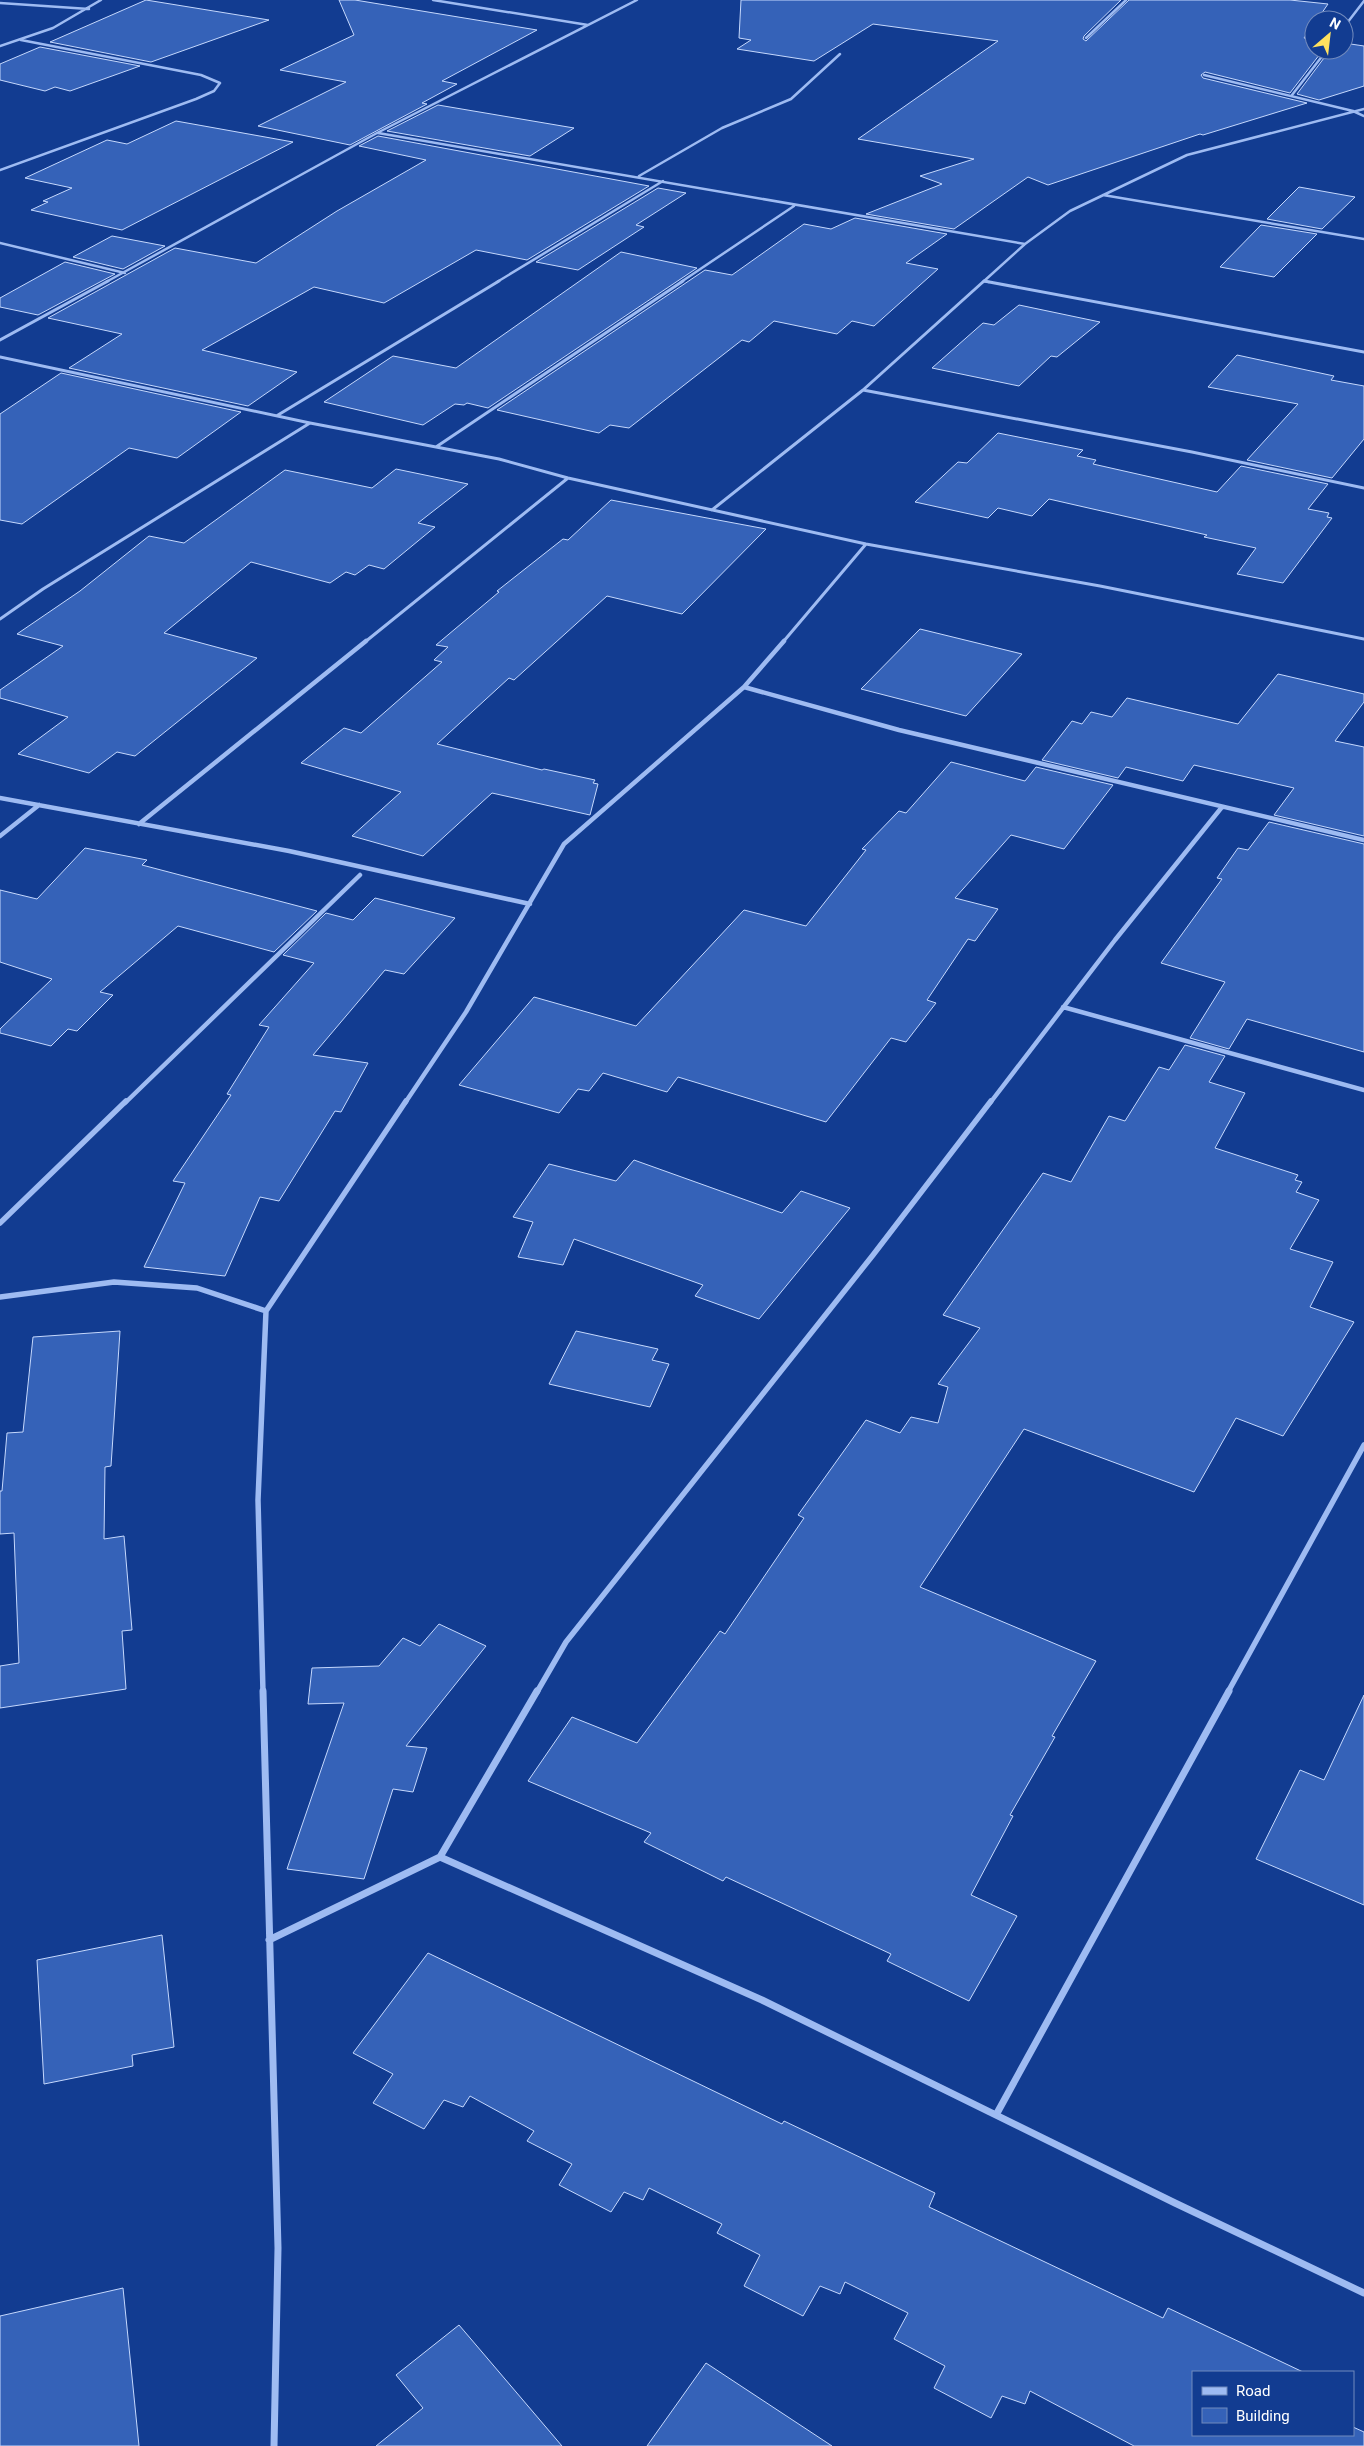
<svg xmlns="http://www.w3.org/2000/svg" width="1364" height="2446" font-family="Roboto,sans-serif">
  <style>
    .building { fill: #3562b8; stroke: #c5d8fd }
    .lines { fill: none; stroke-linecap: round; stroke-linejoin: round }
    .minor-far4 { stroke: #9ebbf2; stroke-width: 2.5 }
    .minor-far3 { stroke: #9ebbf2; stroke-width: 3 }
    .minor-far2 { stroke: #9ebbf2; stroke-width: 4.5 }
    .minor-far1 { stroke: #9ebbf2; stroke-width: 5.5 }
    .minor { stroke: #9ebbf2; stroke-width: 7 }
  </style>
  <rect width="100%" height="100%" fill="#123c91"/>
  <!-- building -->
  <path class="building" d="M146,0L269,20L151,62L50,42Z
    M339,0H355L537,30L442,81L457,84L422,103L427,104L350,145L258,126L346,82L280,70L354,35Z
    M741,0H1121L1084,36L1083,39L1086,41L1129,0H1290L1328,4L1317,20H1314V24L1304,38L1314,39V50H1323L1290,93L1205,72L1201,75L1203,78L1307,103L1203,135L1200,134L1048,185L1028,177L954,229L866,214L942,184L920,176L974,159L858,139L998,41L873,24L814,61L737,49L751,40L739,38Z
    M1344,43L1364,46V86L1319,100L1297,94L1330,50H1344Z
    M40,47L140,66L70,91L55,87L45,91L0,80V64Z
    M438,105L574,128L530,156L387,131Z
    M176,121L293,142L122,230L31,210L48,202L43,201L72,188L25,178L107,140L127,144Z
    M378,136L649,186L527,260L476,250L384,303L314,287L202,350L297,372L248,406L69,368L122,334L48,318L175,248L256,263L337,211L426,160L359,146Z
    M1299,187L1355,197L1322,229L1267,219Z
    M658,188L686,193L636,225L644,227L578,270L536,262Z
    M855,218L947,234L906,263L938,269L874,326L852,321L837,334L774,321L749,342L742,340L629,428L610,425L599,433L497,410L705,270L732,275L804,224L831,229Z
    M1261,225L1317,234L1274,277L1220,267Z
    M112,236L165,246L123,269L73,257Z
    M621,252L697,268L488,408L467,403L464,405L455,404L423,425L324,402L393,356L456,368Z
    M65,262L115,274L38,315L0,307V298Z
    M1019,305L1100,322L1057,357L1051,356L1019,386L932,368L983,323L994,325Z
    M1237,355L1334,376L1331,380L1364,386V439L1332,478L1247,460L1298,404L1208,387Z
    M61,373L241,412L177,458L129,448L22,524L0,520V414Z
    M998,433L1083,450L1077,456L1096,460L1093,464L1217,492L1241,466L1328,484L1308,509L1329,513L1327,517L1332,518L1283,583L1237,574L1256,548L1204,537L1207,535L1049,499L1032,516L998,508L988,518L915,502L958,462L967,463Z
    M396,469L468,484L418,523L435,527L384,569L369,565L355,575L346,572L330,583L251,562L164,633L257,658L135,756L117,752L89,773L18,754L68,717L0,698V690L63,646L17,634L80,591L149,536L184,543L285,470L372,488Z
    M611,500L766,529L682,614L607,596L514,680L509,678L437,744L542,770L544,769L595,780L593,783L598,784L590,815L492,793L423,856L352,836L401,792L301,763L344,728L361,733L442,662L434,660L448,647L436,645L499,592L497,591L563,539L568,540Z
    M920,629L1022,654L966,716L861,689Z
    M1278,674L1364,694V702L1335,741L1364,747V836L1274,815L1294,788L1194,765L1183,781L1126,767L1118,778L1042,760L1072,721L1082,724L1091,712L1112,717L1127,698L1238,724Z
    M951,762L1025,781L1036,767L1113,785L1064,849L1011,835L955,898L998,909L975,941L968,939L927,1000L936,1003L906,1042L891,1038L826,1122L678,1077L667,1092L603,1073L589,1091L578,1089L559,1113L459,1085L534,997L636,1026L744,910L806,926L866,850L862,849L899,811L906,813Z
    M1269,822L1364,844V1052L1247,1019L1229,1049L1190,1038L1225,982L1161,963L1222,879L1217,878L1238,848L1248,850Z
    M85,848L147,860L142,865L317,911L274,952L178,926L100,992L113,995L77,1031L68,1029L51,1046L0,1033V1029L52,979L0,962V890L37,899Z
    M375,898L455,918L404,974L385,970L313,1055L368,1063L341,1112L335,1111L279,1201L260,1197L225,1276L144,1267L185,1183L173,1181L231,1095L227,1094L269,1027L259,1025L314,963L283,955L326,913L353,920Z
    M1185,1045L1225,1056L1209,1082L1245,1093L1215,1148L1298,1175L1295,1180L1302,1182L1296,1192L1319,1200L1290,1249L1333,1262L1310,1307L1354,1322L1283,1436L1236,1418L1194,1492L1024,1429L920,1587L1096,1661L1052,1736L1055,1737L1010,1815L1013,1816L971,1895L1017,1916L969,2001L887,1961L891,1954L726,1877L723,1881L644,1842L651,1833L528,1781L572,1717L637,1743L720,1631L725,1634L804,1518L798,1515L866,1420L900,1433L911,1417L938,1423L948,1387L938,1384L980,1328L943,1315L1043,1173L1071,1182L1109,1116L1125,1121L1159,1067L1169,1070Z
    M634,1160L782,1213L801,1191L850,1208L759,1319L695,1296L703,1285L574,1239L563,1265L518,1257L533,1222L513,1217L549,1164L616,1181Z
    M120,1331L111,1466L105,1467L104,1539L124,1536L132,1630L122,1631L126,1689L0,1708V1666L19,1663L14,1533L0,1534V1491H2L7,1433L23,1432L33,1337Z
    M576,1331L658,1349L652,1360L669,1364L650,1407L549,1384Z
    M439,1624L486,1646L406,1746L427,1748L413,1792L393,1789L364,1879L287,1869L344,1703L308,1704L312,1668L379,1666L403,1638L420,1646Z
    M1364,1695V1905L1256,1859L1300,1770L1324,1780Z
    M162,1935L174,2047L132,2055L133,2066L44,2084L37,1960Z
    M428,1953L782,2124L784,2121L935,2193L929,2207L1163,2318L1168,2308L1303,2372H1193V2435H1353V2427L1364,2432V2446H1134L1030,2391L1025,2404L1002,2396L991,2418L934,2388L945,2366L894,2339L908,2313L845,2282L840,2294L820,2286L803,2316L744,2286L760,2255L717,2233L722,2224L649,2188L643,2200L624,2192L611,2212L559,2185L572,2164L527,2141L534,2131L470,2096L463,2107L444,2100L424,2129L373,2103L393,2074L353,2053Z
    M123,2288L139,2446H0V2316Z
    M459,2325L562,2446H376L423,2408L396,2375Z
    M706,2363L832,2446H647Z"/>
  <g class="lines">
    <!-- minor-far4 -->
    <path class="minor-far4" d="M433,0L588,25
      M0,3L89,9
      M1344,27L1364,1
      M1086,38L1126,0
      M0,46L53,28L101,0
      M1204,75L1353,111L1364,116
      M1292,95L1327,50
      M378,133L1025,244
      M0,170L196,99L214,91L220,83L201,75L21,40
      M639,176L722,128L791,99L840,54
      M1103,195L1364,239
      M0,243L125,273
      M984,281L989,282
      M106,282L377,133L637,0
      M497,282L663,181
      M681,282L794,206
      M983,282L1025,244L1070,211L1187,155L1364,109"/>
    <!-- minor-far3 -->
    <path class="minor-far3" d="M984,281L1364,352
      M0,340L108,281
      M0,357L310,423L499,459L568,478L866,544L1100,586L1364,639
      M863,390L1192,452L1364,488
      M278,415L499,281
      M436,447L683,281
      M712,510L863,390L984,281
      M0,619L43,589L310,423
      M365,642L568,478
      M783,642L866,544"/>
    <!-- minor-far2 -->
    <path class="minor-far2" d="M744,687L899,730L1364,840
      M0,798L289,851L530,904
      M139,824L366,641
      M0,836L39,805
      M1063,1007L1364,1090
      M125,1103L360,875
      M405,1103L466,1012L564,844L744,687L784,641
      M990,1103L1115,940L1222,807"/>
    <!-- minor-far1 -->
    <path class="minor-far1" d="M0,1223L126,1101
      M0,1297L114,1282L197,1288L266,1311
      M263,1692L258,1500L266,1311L406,1101
      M537,1692L566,1642L873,1255L991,1101
      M1228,1692L1364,1445"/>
    <!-- minor -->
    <path class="minor" d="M263,1691L278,2248L274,2446
      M440,1857L762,2000L1175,2203L1364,2293
      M269,1940L440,1857L537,1691
      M996,2115L1229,1691"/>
  </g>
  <!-- legend -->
  <rect x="1192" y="2371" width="162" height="65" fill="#123c91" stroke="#718abd"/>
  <rect x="1202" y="2387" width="25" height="8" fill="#9ebbf2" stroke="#718abd"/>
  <text x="1236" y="2396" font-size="15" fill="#ffffff">Road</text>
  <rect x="1202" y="2408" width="25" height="15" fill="#3562b8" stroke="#718abd"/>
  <text x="1236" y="2421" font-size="15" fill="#ffffff">Building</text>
  <!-- north arrow -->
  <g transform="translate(1329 35) rotate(28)"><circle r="24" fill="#123c91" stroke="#718abd"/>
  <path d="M0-4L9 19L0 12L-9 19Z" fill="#ffe15f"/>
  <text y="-8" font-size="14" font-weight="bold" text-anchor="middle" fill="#ffffff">N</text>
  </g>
</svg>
